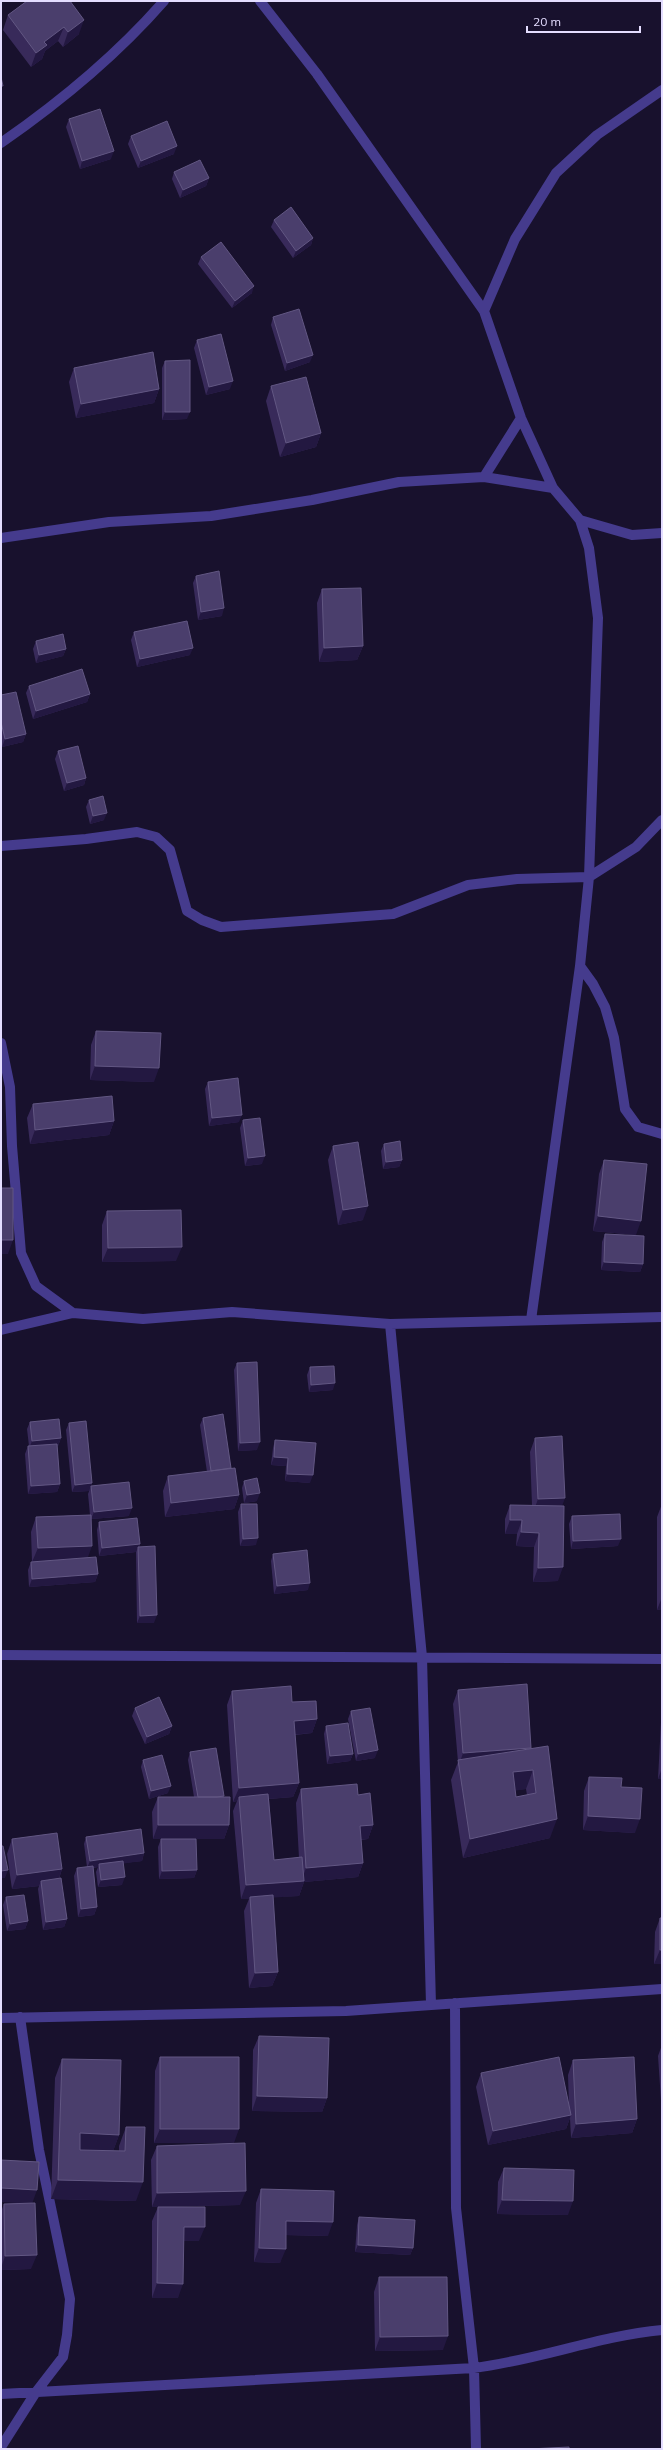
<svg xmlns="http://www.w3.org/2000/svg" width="663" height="2450" font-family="Mulish,sans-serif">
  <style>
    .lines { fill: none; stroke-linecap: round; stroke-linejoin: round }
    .street { stroke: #453b8d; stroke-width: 10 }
    .wall { fill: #382a5a; fill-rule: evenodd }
    .shaded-wall { fill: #231841 }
    .building { fill: #4a3e6c; stroke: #625783; fill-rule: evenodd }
  </style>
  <rect width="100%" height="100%" fill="#18112d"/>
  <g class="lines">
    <!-- street -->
    <path class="street" d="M260,1L317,74L484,311L521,418L553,488L580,520L589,548L598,618L589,877L580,966L531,1320
      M1,143C60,102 116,56 164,1
      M484,311L515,239L556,173L597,135L662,90
      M484,477L521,418
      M580,520L632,535L662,533
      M1,538L109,522L211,516L312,500L399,482L484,477L553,488
      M1,846L86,839L137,832L156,837L170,850L187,911L202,920L221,927L393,914L468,885L517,879L589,877L636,847L662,820
      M580,966L593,984L605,1007L614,1038L625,1109L638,1127L662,1134
      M1,1043L10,1087L12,1146L21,1253L36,1286L73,1313
      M390,1324L422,1657L431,2005
      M1,1330L73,1313L143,1319L232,1312L390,1324L662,1317
      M1,1655L662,1659
      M455,2003L456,2208L474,2368L476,2449
      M1,2018L346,2011L662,1989
      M1,2394L474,2368C538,2360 598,2336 662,2330
      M1,2447L36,2392L63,2357L67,2335L70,2299L39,2150L20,2017"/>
  </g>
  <!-- wall -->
  <path class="wall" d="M27,1L79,34L63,47L58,41L45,51L42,59L31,67L3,30L8,15Z
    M69,119L111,159L80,169L66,127Z
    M131,136L174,154L138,168L128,144Z
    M174,172L209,178L206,186L180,198L172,179Z
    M274,220L313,238L311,245L293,258L271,227Z
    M201,257L252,293L232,308L198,264Z
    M273,317L310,362L285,371L271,325Z
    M197,340L230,389L206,395L194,348Z
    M165,361L187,419L162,420V368Z
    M74,368L159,389L154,403L76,418L69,382Z
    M271,386L321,433L316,447L280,457L266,401Z
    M196,576L222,616L198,620L193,583Z
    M322,589L363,646L357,660L319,662L317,603Z
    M134,632L190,655L137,667L131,640Z
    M36,641L66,649L63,656L36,663L33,649Z
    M29,686L90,694L87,702L33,719L26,693Z
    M1,695L26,734L23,742L2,747L1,741Z
    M58,751L86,778L84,785L64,791L55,759Z
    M89,800L104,820L90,824L86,807Z
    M96,1031L154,1082L90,1080L91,1045Z
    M208,1082L239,1122L209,1126L205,1089Z
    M33,1104L114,1121L109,1135L30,1144L27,1118Z
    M243,1120L262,1164L245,1166L240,1128Z
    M384,1144L402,1160L399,1167L383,1169L381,1151Z
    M333,1146L363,1220L338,1225L328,1160Z
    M604,1160L636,1235L593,1231L599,1174Z
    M107,1211L176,1261L102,1262V1225Z
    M605,1234L643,1264L640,1272L601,1270L602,1242Z
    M237,1363L257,1450L238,1451L234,1370Z
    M310,1367L333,1390L309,1392L307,1375Z
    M203,1418L230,1469L239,1495L234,1509L165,1517L163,1491L168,1476L207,1472L200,1425Z
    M30,1422L61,1438L58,1446H57L60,1484L57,1492L28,1494L25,1454L28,1446H29L27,1429Z
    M69,1423L92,1483L89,1491L72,1492L66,1430Z
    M535,1438L562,1506L558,1581L533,1582L534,1547L516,1546L517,1534H505V1519L510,1505H532L530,1452Z
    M275,1440L310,1483L285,1481L286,1466L271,1465L273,1448Z
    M244,1481L257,1501L244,1503L242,1488Z
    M91,1486L129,1516L91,1519L87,1558L98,1574L95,1582L29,1587L28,1570L31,1562H32L31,1532L36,1517L90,1515L88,1494Z
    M241,1504L256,1545L240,1546L238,1512Z
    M662,1504V1609L657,1610V1517Z
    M572,1516L618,1546L571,1549L569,1524Z
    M99,1522L140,1544L139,1547L154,1623H137L136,1554V1552L99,1556L97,1530Z
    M273,1554L308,1590L274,1594L271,1561Z
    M458,1690L531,1749L550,1838L463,1858L451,1780L458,1762L453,1704ZM526,1789L527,1795L516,1797L515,1790Z
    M232,1691L292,1702L317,1719L312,1733L295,1735L299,1783L293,1797L269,1799L274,1860L299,1858L296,1803L301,1789L358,1795L373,1825L368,1839L361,1840L363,1863L358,1877L304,1882L299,1896L273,1897L278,1972L272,1986L249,1988L244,1911L249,1899H241L233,1811L237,1801L233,1802L227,1705Z
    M662,1703V1779H658Z
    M135,1708L172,1726L169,1734L145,1744L132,1716Z
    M351,1711L375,1758L356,1761L348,1719Z
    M326,1726L353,1754L350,1761L327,1764L324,1734Z
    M190,1752L224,1797L229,1825L224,1839H153L152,1812L158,1797H194L188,1760Z
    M143,1760L168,1793L149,1799L141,1767Z
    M589,1777L621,1787L635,1833L583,1830L584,1791Z
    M86,1837L144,1853L142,1861L123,1863L122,1885L98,1887L96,1872L98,1867L93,1868L97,1907L94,1915L78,1917L74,1876L77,1868L87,1867L84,1844Z
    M12,1839L62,1869L59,1879L67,1919L64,1927L43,1930L38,1889L39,1886L12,1889L7,1854Z
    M161,1839L197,1870L194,1878L159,1879L158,1847Z
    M6,1897L28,1921L25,1929L7,1931L3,1905Z
    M660,1918H662V1964H654L655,1932Z
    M259,2036L327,2098L322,2112L252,2111L253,2050Z
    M662,2045V2115L658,2056Z
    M160,2057L234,2143H154L155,2071Z
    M62,2059L119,2135L113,2151H119V2146L126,2127L136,2201L51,2199L55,2078Z
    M573,2060L637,2119L632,2133L571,2138L570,2118L566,2129L488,2145L476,2087L481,2073L569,2107L568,2075Z
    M157,2146L240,2205L152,2207L151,2160Z
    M504,2168L568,2215L497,2214L498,2182Z
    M261,2189L328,2236L286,2235L280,2263L254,2262L256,2203Z
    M32,2203L31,2269L1,2270V2212L4,2204Z
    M158,2207L199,2241H184L178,2298H152V2221Z
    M359,2217L413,2248L410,2255L355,2252L357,2225Z
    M379,2277L443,2350L375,2351L374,2292Z"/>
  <!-- shaded-wall -->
  <path class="shaded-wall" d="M84,20L79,34L63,47L68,32Z
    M64,27L58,41L45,51L42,59L31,67L36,53L44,42Z
    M177,146L174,154L138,168L141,161Z
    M114,151L111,159L80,169L82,161Z
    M209,178L206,186L180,198L183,190Z
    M313,238L311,245L293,258L296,251Z
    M254,286L252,293L232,308L235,301Z
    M313,355L310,362L285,371L287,363Z
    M233,381L230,389L206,395L209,387Z
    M159,389L154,403L76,418L81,404Z
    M165,412H190L187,419L162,420Z
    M321,433L316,447L280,457L286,443Z
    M224,608L222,616L198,620L201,612Z
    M363,646L357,660L319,662L324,648Z
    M193,648L190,655L137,667L140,659Z
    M66,649L63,656L36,663L39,655Z
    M90,694L87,702L33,719L36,711Z
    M26,734L23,742L2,747L5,739Z
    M86,778L84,785L64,791L67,783Z
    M107,813L104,820L90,824L93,816Z
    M95,1066L159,1068L154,1082L90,1080Z
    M242,1115L239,1122L209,1126L212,1118Z
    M114,1121L109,1135L30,1144L35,1130Z
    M265,1156L262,1164L245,1166L248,1158Z
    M402,1160L399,1167L383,1169L386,1162Z
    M368,1206L363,1220L338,1225L343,1210Z
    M598,1216L641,1221L636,1235L593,1231Z
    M1,1240H13L8,1254H1Z
    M182,1247L176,1261L102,1262L108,1248Z
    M604,1262L643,1264L640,1272L601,1270Z
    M335,1383L333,1390L309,1392L311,1385Z
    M61,1438L58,1446L29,1449L32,1441Z
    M260,1442L257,1450L238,1451L240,1443Z
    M274,1457L288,1458L286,1466L271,1465Z
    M287,1474L313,1475L310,1483L285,1481Z
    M92,1483L89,1491L72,1492L75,1485Z
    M60,1484L57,1492L28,1494L31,1486Z
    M260,1493L257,1501L244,1503L247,1495Z
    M239,1495L234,1509L165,1517L171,1503Z
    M565,1498L560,1512L533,1513L538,1499Z
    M132,1508L129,1516L91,1519L94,1512Z
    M510,1520H522L517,1534H505Z
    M521,1532L539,1533L534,1547L516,1546Z
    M258,1538L256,1545L240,1546L243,1539Z
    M621,1539L618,1546L571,1549L573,1541Z
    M140,1544L136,1552L99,1556L102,1548Z
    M92,1546L87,1560L32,1562L38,1548Z
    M563,1567L558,1581L533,1582L538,1568Z
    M98,1574L95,1582L29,1587L32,1579Z
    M310,1583L308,1590L274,1594L277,1586Z
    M662,1597V1609L657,1610Z
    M157,1615L154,1623H137L140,1616Z
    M317,1719L312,1733L289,1735L294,1721Z
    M172,1726L169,1734L145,1744L147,1737Z
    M531,1748L526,1762L459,1765L463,1753Z
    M378,1750L375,1758L356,1761L358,1754Z
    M353,1754L350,1761L327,1764L330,1756Z
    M662,1768V1779H658Z
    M533,1770L526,1789L506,1792L513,1772Z
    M299,1783L293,1797L239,1801V1797L237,1801L233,1802L239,1788Z
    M171,1786L168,1793L149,1799L151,1791Z
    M588,1816L640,1819L635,1833L583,1830Z
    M557,1819L550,1838L463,1858L470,1839Z
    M158,1825H229L224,1839H153Z
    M373,1825L368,1839L355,1840L360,1826Z
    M144,1853L142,1861L99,1867V1864L98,1867L87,1868L90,1861Z
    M363,1863L358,1877L304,1882L299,1896L250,1899V1897L249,1899H241L246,1885L301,1882L306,1868Z
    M62,1869L57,1884L41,1881L39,1886L12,1889L17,1875Z
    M8,1870L5,1878H1V1871Z
    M197,1870L194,1878L159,1879L162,1871Z
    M125,1877L122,1885L98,1887L101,1880Z
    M97,1907L94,1915L78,1917L81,1909Z
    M67,1919L64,1927L43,1930L46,1922Z
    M28,1921L25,1929L7,1931L10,1924Z
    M660,1950H662V1964H654Z
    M278,1972L272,1986L249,1988L255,1973Z
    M257,2096L327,2098L322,2112L252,2111Z
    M571,2115L566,2129L488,2145L493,2131Z
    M637,2119L632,2133L571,2138L576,2124Z
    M160,2129H239L234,2143H154Z
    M80,2133L119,2135L112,2154L73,2153Z
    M58,2180L143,2182L136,2201L51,2199Z
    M1,2188L37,2190L32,2204L1,2202Z
    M246,2191L240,2205L152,2207L157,2193Z
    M502,2200L573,2201L568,2215L497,2214Z
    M286,2221L333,2222L328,2236L281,2235Z
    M184,2227H205L199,2241H179Z
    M358,2245L413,2248L410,2255L355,2252Z
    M259,2248L286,2249L280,2263L254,2262Z
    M37,2255L31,2269L1,2270V2268L5,2256Z
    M157,2283L183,2284L178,2298H152Z
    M448,2336L443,2350L375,2351L380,2337Z"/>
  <!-- building -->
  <path class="building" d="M27,1H70L84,20L68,32L64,27L44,42L47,45L36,53L8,15Z
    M1,77L3,86H1Z
    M100,109L114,151L82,161L69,119Z
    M167,121L177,146L141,161L131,136Z
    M200,160L209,178L183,190L174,172Z
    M291,207L313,238L296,251L274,220Z
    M221,242L254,286L235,301L201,257Z
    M299,309L313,355L287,363L273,317Z
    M221,334L233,381L209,387L197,340Z
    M153,352L159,389L81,404L74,368Z
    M190,360V412H165V361Z
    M306,377L321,433L286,443L271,386Z
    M219,571L224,608L201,612L196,576Z
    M361,588L363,646L324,648L322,589Z
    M187,621L193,648L140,659L134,632Z
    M63,634L66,649L39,655L36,641Z
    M82,669L90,694L36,711L29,686Z
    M16,692L26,734L5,739L1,722V695Z
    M78,746L86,778L67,783L58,751Z
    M103,796L107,813L93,816L89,800Z
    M96,1031L161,1033L159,1068L95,1066Z
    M238,1078L242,1115L212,1118L208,1082Z
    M112,1096L114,1121L35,1130L33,1104Z
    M260,1118L265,1156L248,1158L243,1120Z
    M400,1141L402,1160L386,1162L384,1144Z
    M358,1142L368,1206L343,1210L333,1146Z
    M604,1160L647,1164L641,1221L598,1216Z
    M1,1188H13V1240H1Z
    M181,1210L182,1247L108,1248L107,1211Z
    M605,1234L644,1236L643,1264L604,1262Z
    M257,1362L260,1442L240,1443L237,1363Z
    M334,1366L335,1383L311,1385L310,1367Z
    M223,1414L231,1468L211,1471L203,1418Z
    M59,1419L61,1438L32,1441L30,1422Z
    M86,1421L92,1483L75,1485L69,1423Z
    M562,1436L565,1498L538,1499L535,1438Z
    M275,1440L316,1443L313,1475L287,1474L288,1458L274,1457Z
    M57,1444L60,1484L31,1486L28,1446Z
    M235,1468L239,1495L171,1503L168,1476Z
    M257,1478L260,1493L247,1495L244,1481Z
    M129,1482L132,1508L94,1512L91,1486Z
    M241,1504H257L258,1538L243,1539Z
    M510,1505L564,1506L563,1567L538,1568L539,1533L521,1532L522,1520H510Z
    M620,1514L621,1539L573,1541L572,1516Z
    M91,1515L92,1546L38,1548L36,1517Z
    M137,1518L140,1544L102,1548L99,1522Z
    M155,1546L157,1615L140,1616L138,1547Z
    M307,1550L310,1583L277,1586L273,1554Z
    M96,1557L98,1574L32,1579L31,1562Z
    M527,1684L531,1748L463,1753L458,1690Z
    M291,1686L292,1702L316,1701L317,1719L294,1721L299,1783L239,1788L232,1691Z
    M159,1697L172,1726L147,1737L135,1708Z
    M370,1708L378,1750L358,1754L351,1711Z
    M348,1723L353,1754L330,1756L326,1726Z
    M548,1746L557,1819L470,1839L458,1760ZM533,1770L536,1793L516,1797L513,1772Z
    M216,1748L224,1796L217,1797H198L190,1752Z
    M162,1755L171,1786L151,1791L143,1760Z
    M589,1777L622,1778L621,1787L642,1788L640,1819L588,1816Z
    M357,1784L358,1795L370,1793L373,1825L360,1826L363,1863L306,1868L301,1789Z
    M268,1794L274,1860L302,1857L304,1881L246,1885L239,1797Z
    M158,1797H230L229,1825H158Z
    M141,1829L144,1853L90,1861L86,1837Z
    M57,1833L62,1869L17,1875L12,1839Z
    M161,1839H196L197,1870L162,1871Z
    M1,1846H3L8,1870L1,1871Z
    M123,1861L125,1877L101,1880L99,1864Z
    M93,1866L97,1907L81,1909L77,1868Z
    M61,1878L67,1919L46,1922L41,1881Z
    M24,1895L28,1921L10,1924L6,1897Z
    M273,1895L278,1972L255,1973L250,1897Z
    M660,1918H662V1950H660Z
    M259,2036L329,2038L327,2098L257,2096Z
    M160,2057H239V2129H160Z
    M559,2057L571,2115L493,2131L481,2073Z
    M634,2057L637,2119L576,2124L573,2060Z
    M62,2059L121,2060L119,2135L80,2133V2150L125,2151L126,2127H145L143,2182L58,2180Z
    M245,2143L246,2191L157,2193V2146Z
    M1,2160L39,2162L37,2190L1,2188Z
    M504,2168L574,2170L573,2201L502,2200Z
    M261,2189L334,2191L333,2222L286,2221V2249L259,2248Z
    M35,2203L37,2255L5,2256L4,2204Z
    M158,2207H205V2227H184L183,2284L157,2283Z
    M359,2217L415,2220L413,2248L358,2245Z
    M379,2277H447L448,2336L380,2337Z
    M569,2447V2449H529Z"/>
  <!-- border -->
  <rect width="663" height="2450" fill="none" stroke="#e4ddff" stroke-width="4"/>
  <!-- scale -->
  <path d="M527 26v6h113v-6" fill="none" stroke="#e4ddff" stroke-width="2"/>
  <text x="533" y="26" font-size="12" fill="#e4ddff" stroke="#18112d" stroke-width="3" paint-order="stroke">20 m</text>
</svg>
